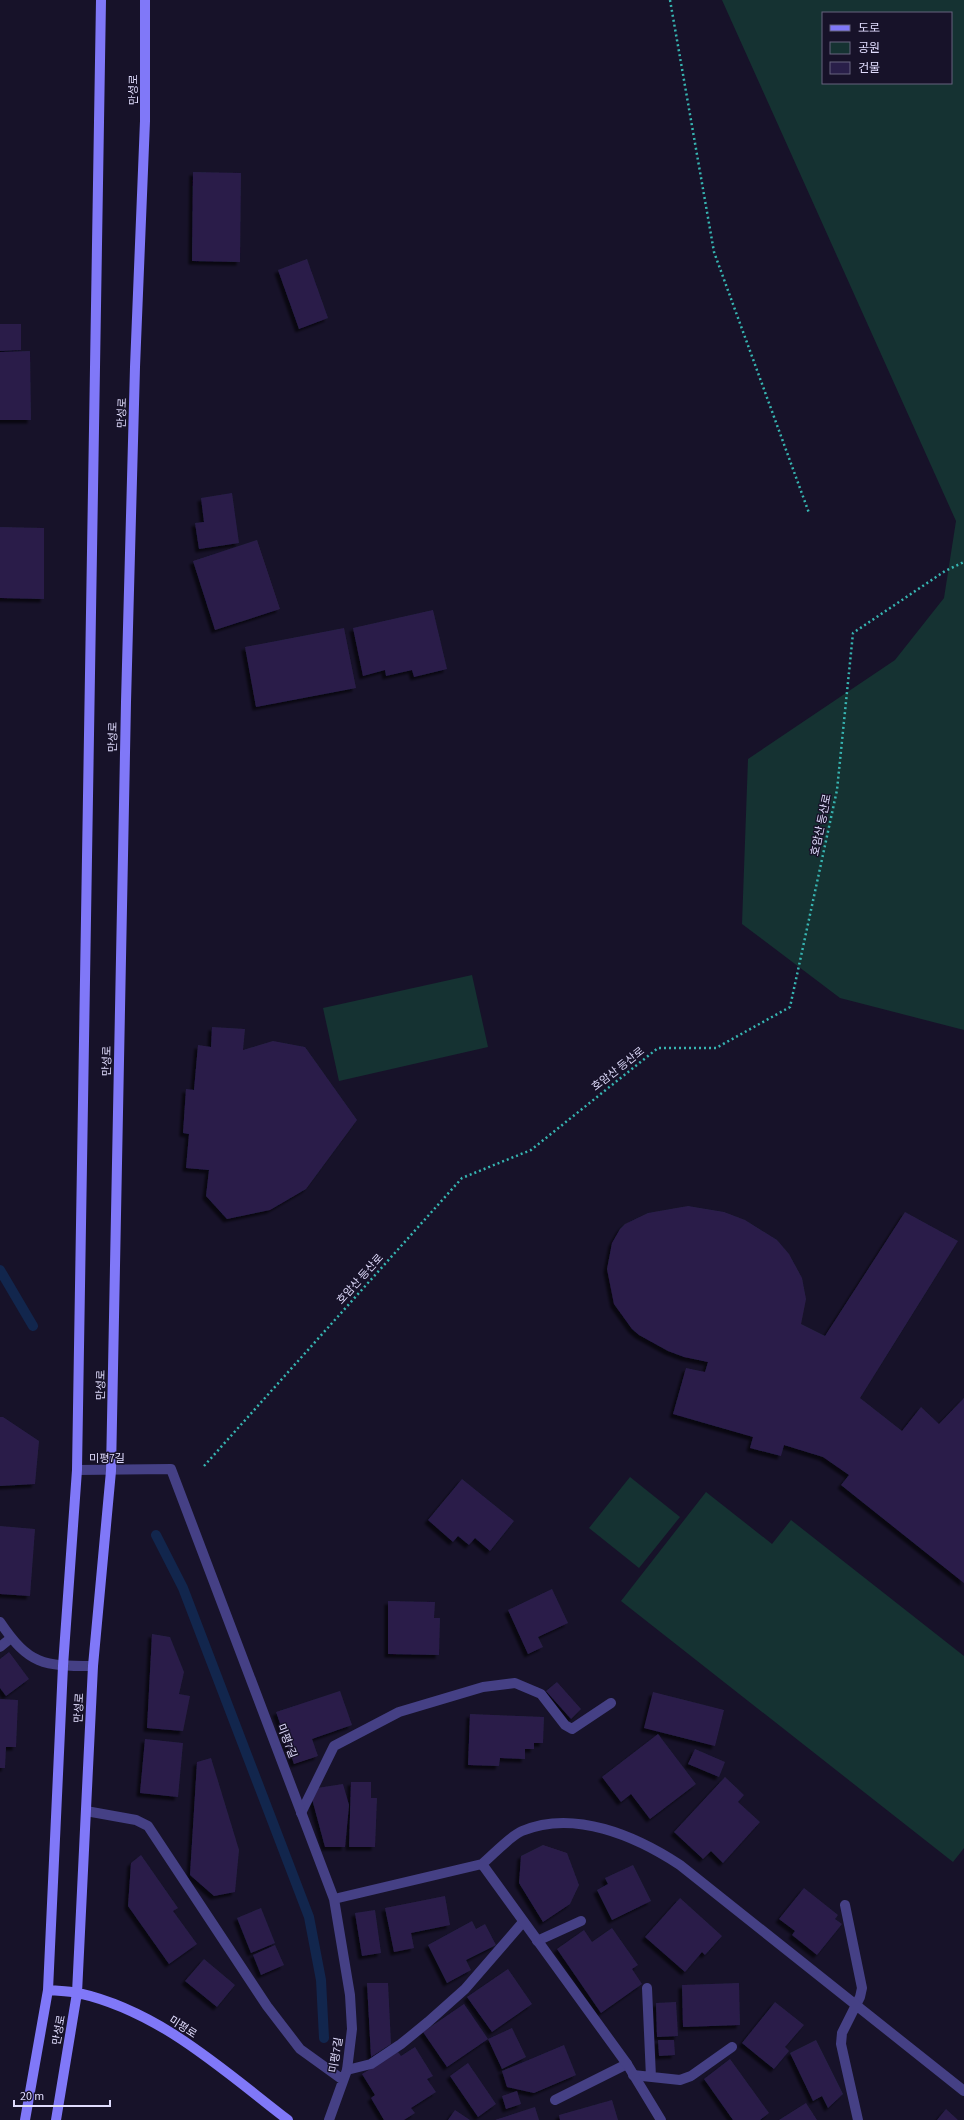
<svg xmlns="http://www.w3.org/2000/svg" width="964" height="2120" font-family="'Source Sans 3','Noto Sans KR',sans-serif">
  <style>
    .green { fill: #153232; fill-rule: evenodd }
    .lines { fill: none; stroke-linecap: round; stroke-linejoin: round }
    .stream { stroke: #12264d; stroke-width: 10 }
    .building { fill: #291f49; filter: url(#shadow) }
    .path { stroke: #37b5b2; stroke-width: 2.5; stroke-dasharray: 2 3; stroke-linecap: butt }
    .lane { stroke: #454085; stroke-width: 10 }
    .street { stroke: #454085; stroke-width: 10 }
    .secondary { stroke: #8078f8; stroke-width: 10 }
    .labels { text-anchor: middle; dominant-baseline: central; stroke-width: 3; stroke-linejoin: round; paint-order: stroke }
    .street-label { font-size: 11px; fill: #e0dcfd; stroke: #171229 }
  </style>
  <defs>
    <filter id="shadow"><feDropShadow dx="-3.5" dy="3.5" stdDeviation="1" flood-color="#0009"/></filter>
  </defs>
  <rect width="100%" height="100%" fill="#171229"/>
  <!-- green -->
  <path class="green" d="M722,0H964V1030L840,998L742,924L748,759L895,660L944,598L956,521ZM823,13H951V83H823Z
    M472,975L488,1047L339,1081L323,1008Z
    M630,1477L680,1517L639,1568L589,1528Z
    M706,1492L772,1544L791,1520L964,1656V1848L953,1862L621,1601Z"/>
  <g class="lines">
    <!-- stream -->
    <path class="stream" d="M0,1270L33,1326
      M156,1535L183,1588L309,1917L321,1980L324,2038"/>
  </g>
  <!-- building -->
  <path class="building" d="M193,172L241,173L240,262L192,261Z
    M307,259L328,318L299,329L278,270Z
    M0,324H21V350L0,351Z
    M30,351L31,420H0V352Z
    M232,493L239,543L199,549L195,523L204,522L201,498Z
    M0,527L44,528V599L0,598Z
    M257,540L280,609L215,630L193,561Z
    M433,610L447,669L414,677L412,670L386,676L385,670L363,676L353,628Z
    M344,628L356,688L256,707L245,647Z
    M212,1027L245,1029L243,1050L273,1041L305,1047L357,1120L306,1189L270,1210L227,1219L206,1196L209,1170L186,1168L189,1134L183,1133L186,1089L194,1090L198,1045L211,1047Z
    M688,1206L724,1212L745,1220L777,1240L789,1254L802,1278L806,1299L801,1324L825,1336L905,1212L958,1241L860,1398L902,1431L921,1407L939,1424L964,1398V1583L841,1485L849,1475L823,1457L784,1445L781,1456L750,1448L753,1437L673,1414L686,1368L705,1372L708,1362L684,1357L668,1351L639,1335L632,1329L614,1304L607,1269L612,1243L620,1229L625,1224L648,1213Z
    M0,1417H3L39,1441L35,1484L0,1486Z
    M462,1479L514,1521L490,1551L475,1538L469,1545L458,1536L453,1542L428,1520Z
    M0,1526L35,1529L30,1596L0,1594Z
    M552,1589L568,1623L538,1637L543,1647L528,1654L508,1610Z
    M388,1601L435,1602L434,1618H440L439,1655L388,1654Z
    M152,1634L170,1637L184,1672L179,1694L190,1696L183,1731L147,1728Z
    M9,1652L29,1679L6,1696L0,1688V1659Z
    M557,1682L581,1709L571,1719L546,1691Z
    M340,1691L352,1725L312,1739L318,1756L294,1764L276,1712Z
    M653,1692L724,1710L715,1746L644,1728Z
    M0,1699L18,1700L16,1747H6L5,1768H0Z
    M470,1714L544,1717L543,1743H534V1749H525V1759L500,1758L499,1766L468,1765Z
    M658,1734L696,1784L650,1819L631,1794L621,1802L602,1777Z
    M145,1739L183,1743L178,1797L140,1793Z
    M695,1749L725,1762L719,1777L688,1764Z
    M211,1758L239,1850L235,1892L214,1896L190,1875L197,1762Z
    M725,1777L744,1795L738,1802L760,1822L723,1863L711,1851L703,1859L674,1832Z
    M351,1782H371V1798H377L375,1847H349Z
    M343,1784L349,1805L345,1847H325L312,1799L317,1788Z
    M543,1845L567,1853L579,1885L570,1904L543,1922L519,1883L521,1856Z
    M141,1855L178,1908L173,1911L197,1944L169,1964L128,1906L131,1863Z
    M633,1865L651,1901L612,1920L597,1890L608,1884L605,1878Z
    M804,1888L838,1915L835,1919L842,1924L817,1955L792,1935L795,1931L779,1919Z
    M445,1896L450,1925L411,1933L414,1948L394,1952L385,1908Z
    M680,1898L722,1936L705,1955L702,1952L685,1972L645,1937Z
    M261,1908L275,1943L251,1953L237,1918Z
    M375,1910L381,1953L362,1956L355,1913Z
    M472,1921L476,1929L485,1924L496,1945L466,1960L471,1970L447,1983L428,1945Z
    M612,1928L638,1965L632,1969L642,1984L601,2013L557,1949L584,1930L592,1942Z
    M275,1945L284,1965L261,1975L253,1955Z
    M204,1959L235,1985L217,2007L185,1981Z
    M508,1969L532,2004L492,2032L467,1997Z
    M367,1983H388L391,2044L371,2057Z
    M739,1983L740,2025L683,2027L682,1985Z
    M676,2002L678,2036L657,2037L656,2003Z
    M775,2002L804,2025L785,2047L789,2051L774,2069L742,2043Z
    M464,2004L488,2039L447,2067L423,2032Z
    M512,2028L526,2057L502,2069L488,2039Z
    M658,2040H674L675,2055L659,2056Z
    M816,2040L843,2094L828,2108L822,2096L813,2101L790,2053Z
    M564,2045L576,2075L534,2093L507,2087L502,2071Z
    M415,2047L433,2076L427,2079L436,2092L411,2108L415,2113L404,2120H384L371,2098L375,2095L362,2074L398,2052L401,2056Z
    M730,2059L769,2113L760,2120H733L704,2079Z
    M468,2063L496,2104L478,2117L450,2076Z
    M517,2091L521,2104L506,2109L502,2096Z
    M612,2100L618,2120H560L559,2115Z
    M806,2103L817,2120H779Z
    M535,2107L539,2120H495Z
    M946,2109L958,2120H937Z
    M455,2110L470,2120H448Z"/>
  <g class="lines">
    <!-- path -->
    <path class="path" d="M670,0L714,252L809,513
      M204,1466L462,1178L531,1150L658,1048H716L790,1007L837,790L853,633L945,571L964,562"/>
    <!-- lane -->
    <path class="lane" d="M0,1647L11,1638
      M301,1813L334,1746L399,1712L483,1687L515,1683L541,1694L565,1725L572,1729L611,1703
      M845,1905L862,1988L860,1997L856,2005
      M537,1941L581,1921
      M647,1988L651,2077
      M347,2070L371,2064L401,2044L428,2022L465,1989L523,1922
      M633,2075L680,2080L691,2076L732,2047
      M555,2100L627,2064"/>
    <!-- street -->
    <path class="street" d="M77,1470L171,1469L334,1899L350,1995L352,2029L347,2070L329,2120
      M0,1622C29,1665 43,1666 93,1666
      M86,1811L136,1820L148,1826L267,2006L300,2049L343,2080
      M482,1864C493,1855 510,1836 522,1831C574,1809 636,1836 680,1865L964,2091
      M334,1899L482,1864L627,2064L661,2120
      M856,2005L842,2033L841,2044L858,2120"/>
    <!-- secondary -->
    <path class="secondary" d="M48,1990C58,1991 69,1991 78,1993C160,2011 224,2071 288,2120
      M25,2120L48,1990L63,1666L77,1470L101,0
      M56,2120L77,1993L93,1666L111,1471L126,702L135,367L145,121V0"/>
  </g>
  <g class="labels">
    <!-- street labels -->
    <g class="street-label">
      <text transform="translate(133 90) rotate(-90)">만성로</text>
      <text transform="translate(122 413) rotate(-88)">만성로</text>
      <text transform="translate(113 737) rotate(-89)">만성로</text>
      <text transform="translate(821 825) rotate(-78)">호암산 등산로</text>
      <text transform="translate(107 1061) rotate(-89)">만성로</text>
      <text transform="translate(618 1069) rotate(-38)">호암산 등산로</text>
      <text transform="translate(360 1279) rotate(-48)">호암산 등산로</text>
      <text transform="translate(101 1385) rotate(-89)">만성로</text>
      <text x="107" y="1458">미평7길</text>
      <text transform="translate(79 1708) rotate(-87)">만성로</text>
      <text transform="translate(287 1741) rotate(69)">미평7길</text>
      <text transform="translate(183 2027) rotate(33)">미평로</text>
      <text transform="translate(59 2030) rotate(-80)">만성로</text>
      <text transform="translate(336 2055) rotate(-80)">미평7길</text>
    </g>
  </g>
  <!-- legend -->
  <rect x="822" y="12" width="130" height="72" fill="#171229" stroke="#67637e"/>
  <rect x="830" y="25" width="20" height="6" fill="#8078f8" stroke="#67637e"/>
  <text x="858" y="32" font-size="12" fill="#e0dcfd">도로</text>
  <rect x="830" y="42" width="20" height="12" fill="#153232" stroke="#67637e"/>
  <text x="858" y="52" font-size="12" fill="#e0dcfd">공원</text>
  <rect x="830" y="62" width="20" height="12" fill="#291f49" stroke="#67637e"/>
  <text x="858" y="72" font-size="12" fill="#e0dcfd">건물</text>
  <!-- scale -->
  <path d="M14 2100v6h96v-6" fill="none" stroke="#e0dcfd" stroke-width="2"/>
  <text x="20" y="2100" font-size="12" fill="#e0dcfd" stroke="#171229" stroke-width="3" paint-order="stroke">20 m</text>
</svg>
